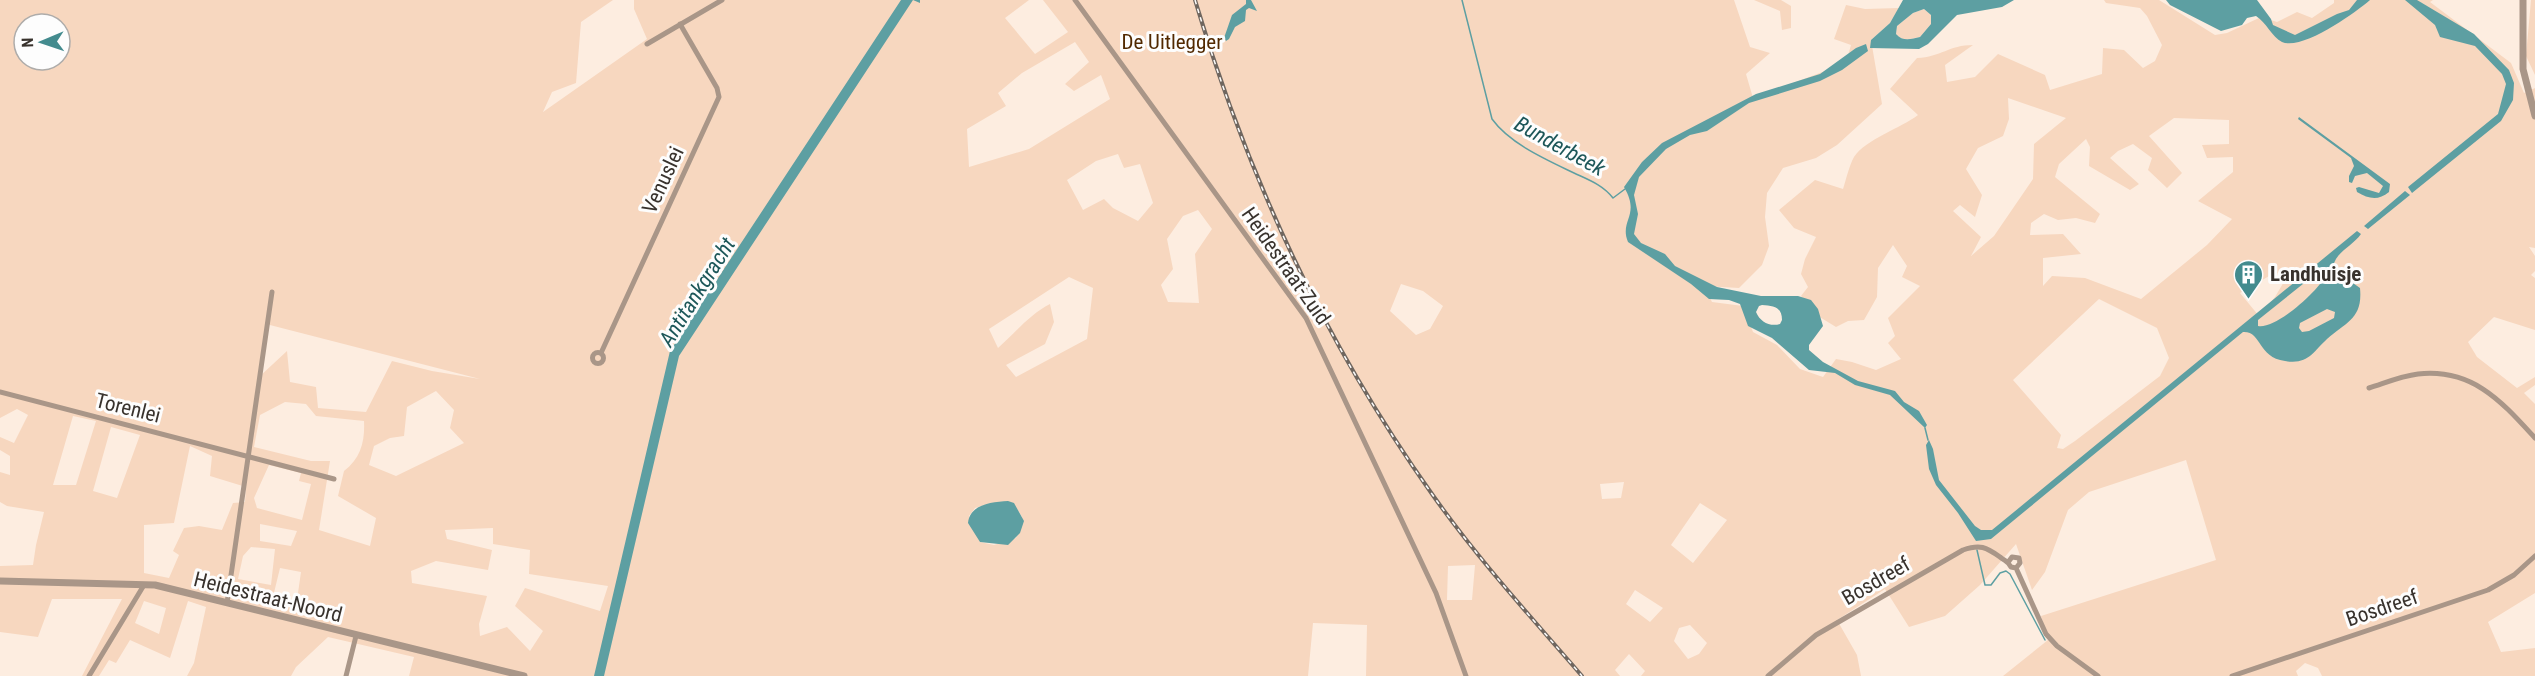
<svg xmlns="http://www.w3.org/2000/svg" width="2535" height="676" font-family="'Roboto Condensed',sans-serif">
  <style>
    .green { fill: #f7d7bf; fill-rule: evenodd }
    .water { fill: #5d9fa2; fill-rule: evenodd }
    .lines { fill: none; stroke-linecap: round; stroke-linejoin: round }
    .stream { stroke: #5d9fa2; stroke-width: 1.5 }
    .minor { stroke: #a99688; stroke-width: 5 }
    .tertiary { stroke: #a99688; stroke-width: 7 }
    .rail-casing { stroke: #6f665f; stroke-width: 4 }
    .rail { stroke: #fdfdfd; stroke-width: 1.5; stroke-dasharray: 4.5; stroke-linecap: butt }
    .labels { text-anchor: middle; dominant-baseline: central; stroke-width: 6; stroke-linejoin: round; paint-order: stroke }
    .park-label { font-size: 21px; fill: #512900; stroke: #fdfdfd }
    .street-label { font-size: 21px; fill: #38322d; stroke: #fdfdfd }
    .poi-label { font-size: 21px; font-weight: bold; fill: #38322d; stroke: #fdfdfd; text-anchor: start }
    .water-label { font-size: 22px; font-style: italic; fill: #1d5759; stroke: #fdfdfd }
  </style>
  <rect width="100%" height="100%" fill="#fdede0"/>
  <!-- green -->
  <path class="green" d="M0,0H613L581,22L576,83L552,92L543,112L647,39L634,9V0H1029L1005,18L1035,54L1068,32L1043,0H1734L1750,47L1770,53L1746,74L1753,98L1825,71L1847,59L1851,45L1834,39L1846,5L1865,9L1899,8L1890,23L1871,40L1882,104L1837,145L1816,158L1783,168L1767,193L1765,217L1769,246L1762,265L1739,288L1704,286L1712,302L1743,306L1753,332L1777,345L1800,369L1823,377L1836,359L1852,362L1876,370L1901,359L1888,343L1895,336L1888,318L1920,286L1902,277L1907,266L1893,245L1878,268L1877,297L1864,320L1848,321L1836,327L1818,316L1801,296L1808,287L1801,274L1805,259L1816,237L1794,228L1779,210L1815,180L1843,189C1846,180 1849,166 1854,157C1866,139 1901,128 1918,115L1890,89L1917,58C1941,57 1949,45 1973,45L1945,65L1947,82L1975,77L1998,54L2045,75L2050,90L2102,74L2103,48L2124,50L2143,68L2155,61L2162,45L2147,16L2140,8L2106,3L2104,0H2159L2215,35L2227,33L2261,17L2277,22L2297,12L2312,18L2334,3V0H2433L2430,2L2511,63L2524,93L2535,88V248L2529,247L2535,256V271L2531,275L2535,278V330L2494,317L2468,342L2477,357L2517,388L2535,377V385L2524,393L2535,404V593L2488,622L2501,652L2535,648V676H2322L2318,668L2305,663L2296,671L2298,676H2003L2048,640L2041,616L2216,560L2186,460L2089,492L2068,510L2045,572L2032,590L2016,544L1980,585L1945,616L1909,627L1885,589L1837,620L1857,655L1861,676H1641L1645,671L1629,654L1615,670L1620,676H1366L1367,625L1313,623L1308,676H409L414,657L328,637L296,667L291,676H187L194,663L206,607L188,601L170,658L130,640L116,663L109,660L99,676H82L122,599H52L38,637L0,632V566L33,565L36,545L44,512L7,506L0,502V472L10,475V456L0,450V437L14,443L28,415L17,409L0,418V420ZM24,24H60V60H24ZM1075,42L1089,62L1065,84L1074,91L1101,75L1110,99L1029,149L969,167L967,129L1006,106L998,93L1022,73ZM2008,98L2066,118L2034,144L2033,179L1994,236L1971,256L1981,237L1953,211L1960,205L1975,217L1982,195L1966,169L1978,148L2003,136L2009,119ZM2174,118L2229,120V144L2202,145L2207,158L2233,157V172L2198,201L2232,219L2207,245L2141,299L2085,278L2052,276L2043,286V258L2081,254L2063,234L2030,235L2031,223L2044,214L2058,220L2076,218L2095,223L2100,214L2055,177L2059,164L2086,139L2090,147L2089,166L2130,190L2139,184L2110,158L2118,151L2133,144L2152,158L2148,170L2167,188L2182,173L2149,136ZM1118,154L1124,168L1140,164L1153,203L1138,221L1113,208L1104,199L1083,210L1067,180L1096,161ZM1198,210L1212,229L1195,254L1199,303L1168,302L1161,285L1173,269L1167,239L1183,216ZM2276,272L2285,280L2275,297L2259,316L2240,293ZM1069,277L1093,288L1087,339L1016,377L1006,365L1045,344L1054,322L1050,304C1030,314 1015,333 998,348L989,329ZM1401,284L1423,291L1443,306L1430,329L1416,335L1390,311ZM2099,299L2157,328L2169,358L2160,376L2075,441L2063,449L2057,448L2061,435L2013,380ZM266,324L480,379L432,371L392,361L366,412L318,408L316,387L290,382L287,351L259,377ZM436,391L454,410L450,428L464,443L396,476L369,465L374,446L390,438L404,436L407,407ZM285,402L306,404L316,416L364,421C365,441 361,458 344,471L338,496L376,518L370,546L319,530L330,461H311L254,447L260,415ZM73,416L96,421L76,485H53ZM111,427L140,435L117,498L93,491ZM190,446L212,456L210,476L246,487L245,502L233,503L222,530L199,526L184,528L173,551L179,555L169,578L144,573V525L174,523ZM269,465L301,473L299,481L311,484L302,520L257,508L254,498ZM1624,482L1621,498L1602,499L1600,484ZM991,503L1017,509L1022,517L1016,538L994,545L980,542L969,516L975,508ZM1700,503L1727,520L1693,563L1671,545ZM260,524L297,531L291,546L260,541ZM493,528V544L530,550L529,574L608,586L600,611L525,588L515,606L543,631L530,651L507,627L480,636L479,624L487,596L412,583L411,571L436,561L488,570L492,550L447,539L445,530ZM251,547L275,549L271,585L238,579L243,556ZM1475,565L1472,600H1447L1448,566ZM280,568L301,572L296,607L272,601ZM1635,590L1663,608L1650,622L1626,604ZM144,601L166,608L159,634L135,623ZM1690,625L1707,643L1699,654L1688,659L1674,641L1679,628Z
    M1754,0H1781L1791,6V28L1782,30L1780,11Z
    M2531,0H2535V75L2526,56Z
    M1924,9L1931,15V24L1920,37C1910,39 1903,42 1896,34L1897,26L1913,13Z"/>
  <!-- water -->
  <path class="water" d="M901,0H920V3L913,0L679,356L604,676H594L670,351Z
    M1246,0H1251L1257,11L1249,8L1246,10L1245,21L1235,27L1229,39L1226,41L1224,38L1232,15L1246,4Z
    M1903,0H2014L2002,7L1957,15L1928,44L1919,49L1870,48L1871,40L1890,23ZM1924,9L1931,15V24L1920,37C1911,39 1903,42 1896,34L1897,26L1913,13Z
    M2166,0H2257L2271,19L2273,25L2295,35L2337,14L2349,10L2357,0H2370C2355,13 2302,51 2282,42C2272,37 2266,22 2256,16L2247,18L2242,25L2221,31L2170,5Z
    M2405,0H2417L2474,34L2509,70L2514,83L2513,100L2501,121L2412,193L2408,187L2498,114L2506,84L2502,74L2475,46L2440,37L2435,25Z
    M1866,44L1868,51L1842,70L1820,81L1749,103L1707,131L1690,135L1666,149L1639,177L1634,195L1638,214L1634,234L1641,243L1665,254L1675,266L1717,287L1761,296H1798L1811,300L1818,309L1823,326L1809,345V350L1823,362L1858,381L1895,391L1904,402L1919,411L1927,425L1925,428L1890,395L1855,385L1835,373L1809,370L1772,338L1748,326L1740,304L1729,300L1709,299L1691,284L1628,242C1619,220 1641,216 1624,187L1642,162L1662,143L1756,94L1820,74L1856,48ZM1762,305C1774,306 1782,307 1782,320L1780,324C1770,327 1760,322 1756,312L1759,306Z
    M2299,117L2390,184L2389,192C2378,201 2369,199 2357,192L2356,188L2359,187L2379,193L2383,186L2367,173L2355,176L2352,183L2349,182V176L2354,166L2351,158L2298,119Z
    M2405,191L2410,195L2368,229L2364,226Z
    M2357,231L2361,234C2352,247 2334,252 2333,269L2360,288C2363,319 2346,322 2327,339C2313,352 2308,365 2285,361C2257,357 2262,331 2243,332L1991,539L1976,541L1958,513L1936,485L1929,469L1926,445L1929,440L1933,449L1939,480L1975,526L1981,530H1992ZM2323,268L2327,272C2322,289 2275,330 2258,326V320ZM2327,309L2335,312L2334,318L2309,331L2302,332L2299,328L2300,323Z
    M1008,501L1014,503L1024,521L1020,533L1008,545L980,542L968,523C970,504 992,502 1008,501Z"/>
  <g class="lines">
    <!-- stream -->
    <path class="stream" d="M1462,0L1492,119C1510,144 1547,160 1574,173C1589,180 1603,185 1613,198L1625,189
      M1925,428L1928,440
      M1977,550L1985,585H1991L2000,573L2006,571L2010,574L2045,640"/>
    <!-- minor -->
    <path class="minor" d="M1075,0L1306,318L1436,593L1466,676
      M647,44L722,0
      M592.5 358a5.5 5.5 0 1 1 11 0a5.5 5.5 0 1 1-11 0Z
      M601,353L719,97L717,88L680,24
      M2369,388C2385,383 2401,376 2418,374C2473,368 2502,402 2535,438
      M0,392L334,479
      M2009,561L2012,557L2019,558L2020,563L2016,568
      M227,603L272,292
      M89,676L144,585
      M346,676L356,636
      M1768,676L1816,635L1963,550C1980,544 1986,547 2000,557C2006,562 2007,560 2011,567L2016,568L2046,634L2057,646L2098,676
      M2232,676L2488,590L2514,575L2535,556"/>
    <!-- tertiary -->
    <path class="tertiary" d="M2523,0V69L2535,116
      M0,581L155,585L524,676"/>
    <defs>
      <path id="rail" d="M1195,0C1248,178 1324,342 1432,494C1477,558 1531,617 1582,676"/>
    </defs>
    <!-- rail casing -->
    <use href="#rail" class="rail-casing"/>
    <!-- rail -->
    <use href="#rail" class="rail"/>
  </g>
  <!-- icons -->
  <defs>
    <symbol id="building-pin" viewBox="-11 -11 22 30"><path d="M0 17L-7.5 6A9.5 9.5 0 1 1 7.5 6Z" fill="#438b8e" stroke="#fdfdfd"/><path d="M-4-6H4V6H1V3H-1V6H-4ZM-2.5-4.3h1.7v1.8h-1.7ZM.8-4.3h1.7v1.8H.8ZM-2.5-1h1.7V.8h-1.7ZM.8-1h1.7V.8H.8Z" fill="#fff"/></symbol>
  </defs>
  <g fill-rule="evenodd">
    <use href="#building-pin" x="2232" y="258" width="33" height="45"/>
  </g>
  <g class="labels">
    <!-- park labels -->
    <g class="park-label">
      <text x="1172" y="42">De Uitlegger</text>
    </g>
    <!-- street labels -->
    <g class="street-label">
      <text transform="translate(663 180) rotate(-65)">Venuslei</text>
      <text transform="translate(1286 266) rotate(55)">Heidestraat-Zuid</text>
      <text transform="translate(128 408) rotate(14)">Torenlei</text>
      <text transform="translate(1876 581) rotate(-30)">Bosdreef</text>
      <text transform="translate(268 597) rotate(14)">Heidestraat-Noord</text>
      <text transform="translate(2382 608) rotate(-19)">Bosdreef</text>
    </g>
    <!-- poi labels -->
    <g class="poi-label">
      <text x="2270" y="274">Landhuisje</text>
    </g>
    <!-- water labels -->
    <g class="water-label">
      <text transform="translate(1560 146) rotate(29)">Bunderbeek</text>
      <text transform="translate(697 292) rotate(-58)">Antitankgracht</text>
    </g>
  </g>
  <!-- north arrow -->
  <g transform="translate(42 42) rotate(268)"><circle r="28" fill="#fdfdfd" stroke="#aeacaa" stroke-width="1.5"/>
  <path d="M0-4.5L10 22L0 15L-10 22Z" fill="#438b8e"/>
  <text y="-9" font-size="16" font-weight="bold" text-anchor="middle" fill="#38322d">N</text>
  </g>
</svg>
